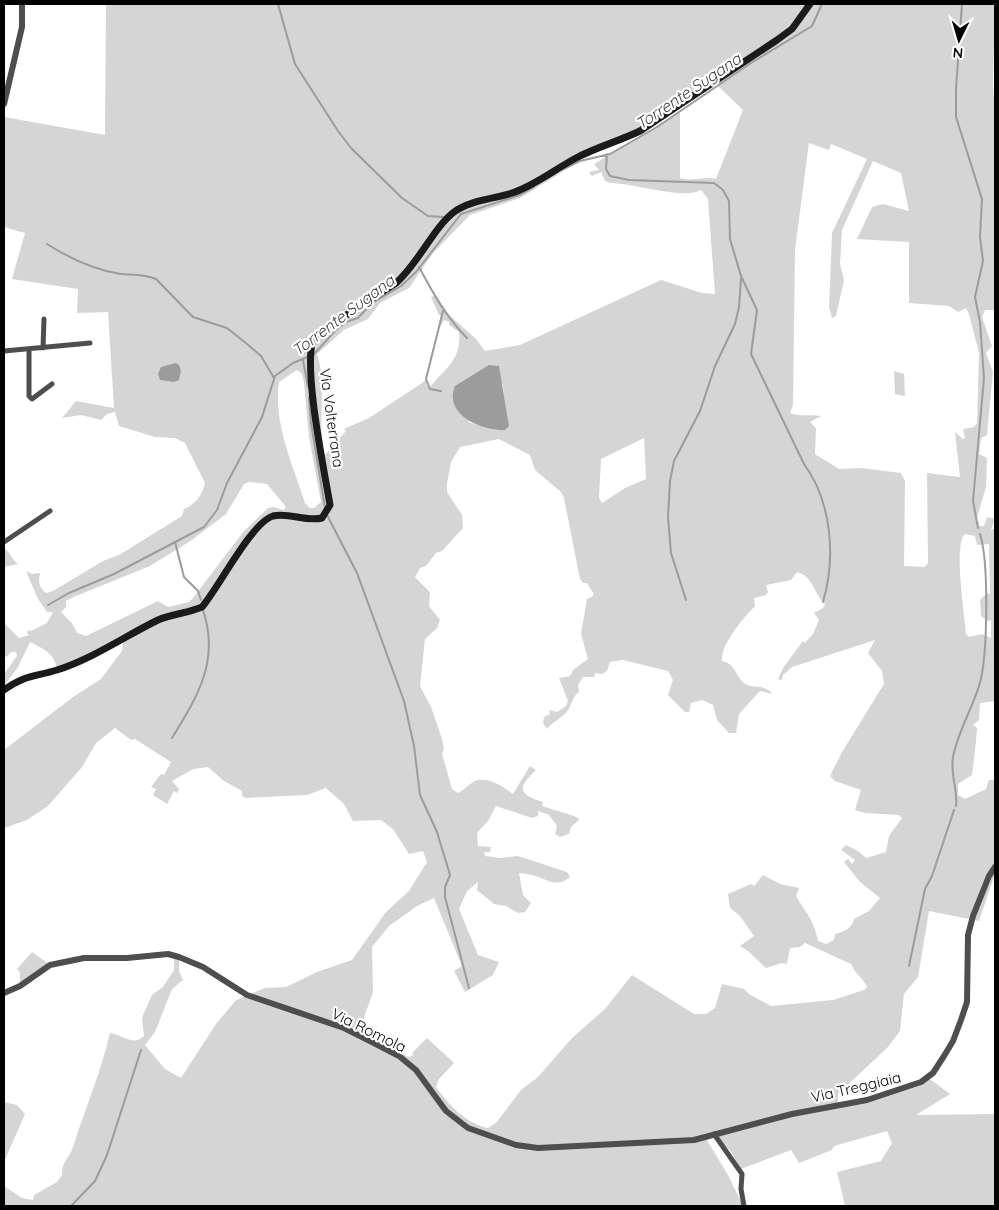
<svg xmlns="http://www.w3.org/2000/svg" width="999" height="1210" font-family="Quicksand,sans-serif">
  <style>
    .green { fill: #d5d5d5; fill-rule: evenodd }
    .water { fill: #9c9c9c }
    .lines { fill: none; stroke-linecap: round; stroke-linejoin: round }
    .stream { stroke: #9c9c9c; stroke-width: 2 }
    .minor { stroke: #4e4e4e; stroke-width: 5 }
    .tertiary { stroke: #4e4e4e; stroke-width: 6 }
    .secondary { stroke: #1b1b1b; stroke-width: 7 }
    .labels { text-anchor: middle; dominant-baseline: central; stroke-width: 4.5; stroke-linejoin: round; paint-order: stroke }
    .street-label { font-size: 15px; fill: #000; stroke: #fff }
    .water-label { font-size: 16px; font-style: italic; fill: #3d3d3d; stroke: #fff }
  </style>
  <rect width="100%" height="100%" fill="#fff"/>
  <!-- green -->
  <path class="green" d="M106,4H995L993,82L995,122V310H985L982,317L992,346L986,353L993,372L987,435L981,438L979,454L987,458L986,487L976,521L979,522V526H984L987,517L995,519L991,530L995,528V701L980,703L979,720L973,725L977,728C976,745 974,759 972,775L958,784V795L965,799L986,789L989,780H995V874L979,921L929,911L918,977L904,994L900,1031L888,1047L838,1094V1105L867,1100L927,1077L950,1094L916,1115L995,1114V1206H845L837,1172L881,1161L892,1143L887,1131L834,1146L832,1150L799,1163L791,1150L741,1169L731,1152L714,1134L705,1137L728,1175L743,1206H4V1186L22,1198L33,1200L34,1195L57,1182L62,1175C61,1163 69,1158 73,1147C85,1109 101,1072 110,1033C122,1034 132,1047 144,1036L142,1020L143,1015L152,995L163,987L174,970V956L179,957V971L183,980L172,989L155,1032L145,1045L165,1069L181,1078L216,1024L236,1000L265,988L286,987L317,972L352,960L386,912L409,891L427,862L423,851L409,854L393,829L381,820L353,821L344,804L326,788L307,795L246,798L242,796V791L224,781L208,767L193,769L172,781L179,789L177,793L174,791L167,804L153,795L156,789L151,787L161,774L164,775L171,762L135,739L131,740L115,728L96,743L82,767L48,806L27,820L4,828V750L73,697L101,679L122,651L123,638L57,669C54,653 44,649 30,642L18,667L4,686V674L17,656L16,652H11L7,657L4,655V623L19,638L29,635L27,633L28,630L31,631L47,623L53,612H47L38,599L26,571L32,574L40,573C38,582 39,587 46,593L53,591L103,561L119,555L182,516L184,509C196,504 202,495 205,483L185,443L175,438L155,437L119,426L115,412L107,414L101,420L81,415L62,418L76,401L114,408L108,312L77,313L78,289L12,279L25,233L4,227V117L105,135ZM717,85L743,110L716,179C704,176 692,182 680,178V112L594,164L599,170L589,172L592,176L601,172L605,181L610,183C634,183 682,200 701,190L708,199L715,294L702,293L661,280L520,345L485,351L476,339L448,314L436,295L431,297L439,315L441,316L437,332L444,320L449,322V325L459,332C462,359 446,368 430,387L427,386L426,379L422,383L369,418L344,429L346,431L325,455C316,422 328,386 317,354L344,330L368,319L380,303L409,288L433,253L470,215L520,198L580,161L577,158L666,117L677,108ZM809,143L829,150L831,144L867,159L832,233L829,308L832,318L836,316L844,280L840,264L842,230L873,161L901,173L909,211L883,204L872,207L857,239L909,242V303L949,306L958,312L966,308L969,314L979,353L977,423L974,427L963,429L965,438L963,439L955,432L960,477L927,473L928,563L925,567L904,566L905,481L901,473L861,468L839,469L815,454L816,428L810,422L821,416C809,414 801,417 790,413L793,405L795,249ZM297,370L302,374L304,383L309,437L321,502L314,508H310L305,503C293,465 273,423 279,382ZM503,384C503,400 510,415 505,430H497L468,422ZM644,438L646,479L625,488L602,503L599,498L601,459ZM499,439L530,455L535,470L561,492L564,498L580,579L583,583H587L594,594L592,597L587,599L581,634L588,659L573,670L570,676L559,678L568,701L566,706L557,712L549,710L550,714L544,717L543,723L547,729C552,722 560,719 566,713C572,706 572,696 579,692L578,685L583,677H594L595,673L602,674L607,671L610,662L623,660L668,671L673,680L668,695L685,712H689L691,703L702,700L713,705L717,720L729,733H736L739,714L760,691L772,694C765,683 753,690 744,683C735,675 736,664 722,661C720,645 744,617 755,606L754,598L766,595L768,592L766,585L791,580L797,572C814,577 813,593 825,604L823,608L814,613L819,620L813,634L805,643L803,641L783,668L778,679L782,680L783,675L792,667L875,640L868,653L882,671L884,684L842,752L830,776L835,781L861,790L855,810L865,813L899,815L902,818L889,836L886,852L866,858L858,851L846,845L841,850L855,860L852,864L848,859L844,862L860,882L880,898L869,911L854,919C852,928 844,932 835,934L834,940L826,944L818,941C814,920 806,913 796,896L799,888L780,884L763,875L754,886L751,884L728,894L730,908L740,916L754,936L740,946L748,951L766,968L782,963L787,964L790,948L800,947L805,943L851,964C855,974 864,979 867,987L864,990L833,1000L771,1006L749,994L744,989L722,984L715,1008L706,1014H694L632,975L605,1009L572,1038L538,1077L521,1090L496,1123L488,1128C465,1123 449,1105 436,1087L439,1079L454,1063L427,1038L412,1053L414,1055L408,1057L361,1026L373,992L372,947L389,926L417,906L434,898L462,966L454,971L465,992L493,975L499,962L478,955L459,909L467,891L478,882L477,890L494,904L506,906L518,913L525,912L531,903L523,895L519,873C524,874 531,874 535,876C549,880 557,888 570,877L567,872L518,856L500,858L485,856L484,852H490L491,847L478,846L477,833L488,821L496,806L532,818L538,816V811L549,815L557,826L555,834L560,837L569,834L571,827L579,820L577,817L542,806L543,802C518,794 517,788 536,770L530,766L513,794C503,787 489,776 475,781C470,783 464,790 458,793L452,789L442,754L444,749L442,739L431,707L420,686L425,639L437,628L440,620L429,606L430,592L415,577L420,568L426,566L436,553L442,551L463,528L462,515L447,492V483L451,462L460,447ZM249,482L267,484L286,507L284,510L273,507L268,508L244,531L193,598L189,602L168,607L158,601L86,636L77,633L72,623L61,612L66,607V601L71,598L150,566L192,540L226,514L244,484ZM965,534L975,536L977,545L989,544L990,594L987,593L980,600L981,616L988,621L991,620V638L982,634L969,637L966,634C965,617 953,543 965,534Z
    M894,371L904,374L905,396L895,394Z
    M4,548C11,553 11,559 18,564L4,567Z
    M32,952L50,965L20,986V973L17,969Z
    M4,1102L17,1105L25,1114L4,1162Z"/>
  <!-- water -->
  <path class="water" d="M176,363L179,365L181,371L179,380L174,382L160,380L158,374L161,367Z
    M489,365L499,366L509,426L505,430C482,431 443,415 455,386Z"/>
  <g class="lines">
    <!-- stream -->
    <path class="stream" d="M278,4L295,64L338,131L351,148L402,198L428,216L443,217
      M962,4L956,89V117L982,199L980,237L983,261L975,297L980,322L984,378L973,501L978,528
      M607,154L606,169L610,176L629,180L714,183L723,190L729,201L730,239L741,276L757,310L751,354L804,464C832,502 836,558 823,602
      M561,170L580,161L610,154L657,127L751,63L812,26L822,4
      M47,244C69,258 94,270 121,274C133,275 144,274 156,279L193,317L227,328L247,344L261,356L274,378
      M419,267C433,293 446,317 467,338
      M314,354L336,330L346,322L358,318L371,304L401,286L416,272L461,214L520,195L534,187
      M303,360L308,387
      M441,391L430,389L426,379L443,311
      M309,397L311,423L325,508
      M327,515L357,573L404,701L414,746L420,795L437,832L450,875L445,887V897L469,988
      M175,542L184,577L198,591L201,600
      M686,600L671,553L668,517L670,481L674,461L700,411L715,366L735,324L739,307L741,279
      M48,605L69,593L114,574L204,527L217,510L227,483L262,417L275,376L293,363L310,356
      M172,738C198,696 220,660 203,610
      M956,806C958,790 950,774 953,757C957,734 972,709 979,686C988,658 989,562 980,534
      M909,966L925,889L932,876L954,810
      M71,1206L95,1181L107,1155L141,1050"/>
    <!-- minor -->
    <path class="minor" d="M43,348L44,319
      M29,350V396L32,399L52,384
      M4,351L90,343
      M4,542L50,511
      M714,1134L742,1174L741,1189L744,1206"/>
    <!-- tertiary -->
    <path class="tertiary" d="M4,104L22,27V4
      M4,993L20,986L50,965L84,958H127L168,954L179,957L203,967L247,995L344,1028L372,1042L399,1056L416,1070L446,1111L468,1128L516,1145L538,1148L694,1140L792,1114L867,1100L921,1082L933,1073L944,1056L953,1041L961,1020L967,1002L968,935L973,916L989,876L995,867"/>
    <!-- secondary -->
    <path class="secondary" d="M4,690C25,675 34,677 57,670C92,659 125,636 158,620C172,614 188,613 202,607C219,587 252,522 273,516C289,512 305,522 322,518L330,505C324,469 302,365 314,336L396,283C418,264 434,227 454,212C470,200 494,199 512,193C536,185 555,169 576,158C597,147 619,141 640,131L777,40L792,29L810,4"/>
  </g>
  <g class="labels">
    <!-- street labels -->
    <g class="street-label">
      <text transform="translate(332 418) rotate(82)">Via Volterrana</text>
      <text transform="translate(369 1030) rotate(26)">Via Romola</text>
      <text transform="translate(856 1087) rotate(-13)">Via Treggiaia</text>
    </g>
    <!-- water labels -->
    <g class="water-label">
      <text transform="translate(688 91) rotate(-34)">Torrente Sugana</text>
      <text transform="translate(343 315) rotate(-37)">Torrente Sugana</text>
    </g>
  </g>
  <!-- border -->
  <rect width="999" height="1210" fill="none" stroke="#000000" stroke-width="10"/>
  <!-- north arrow -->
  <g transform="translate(959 40) rotate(185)" stroke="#ffffff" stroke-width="4" paint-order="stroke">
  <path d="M0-4L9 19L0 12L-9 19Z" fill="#000000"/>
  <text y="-8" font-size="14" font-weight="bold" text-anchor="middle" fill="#000000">N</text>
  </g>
</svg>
